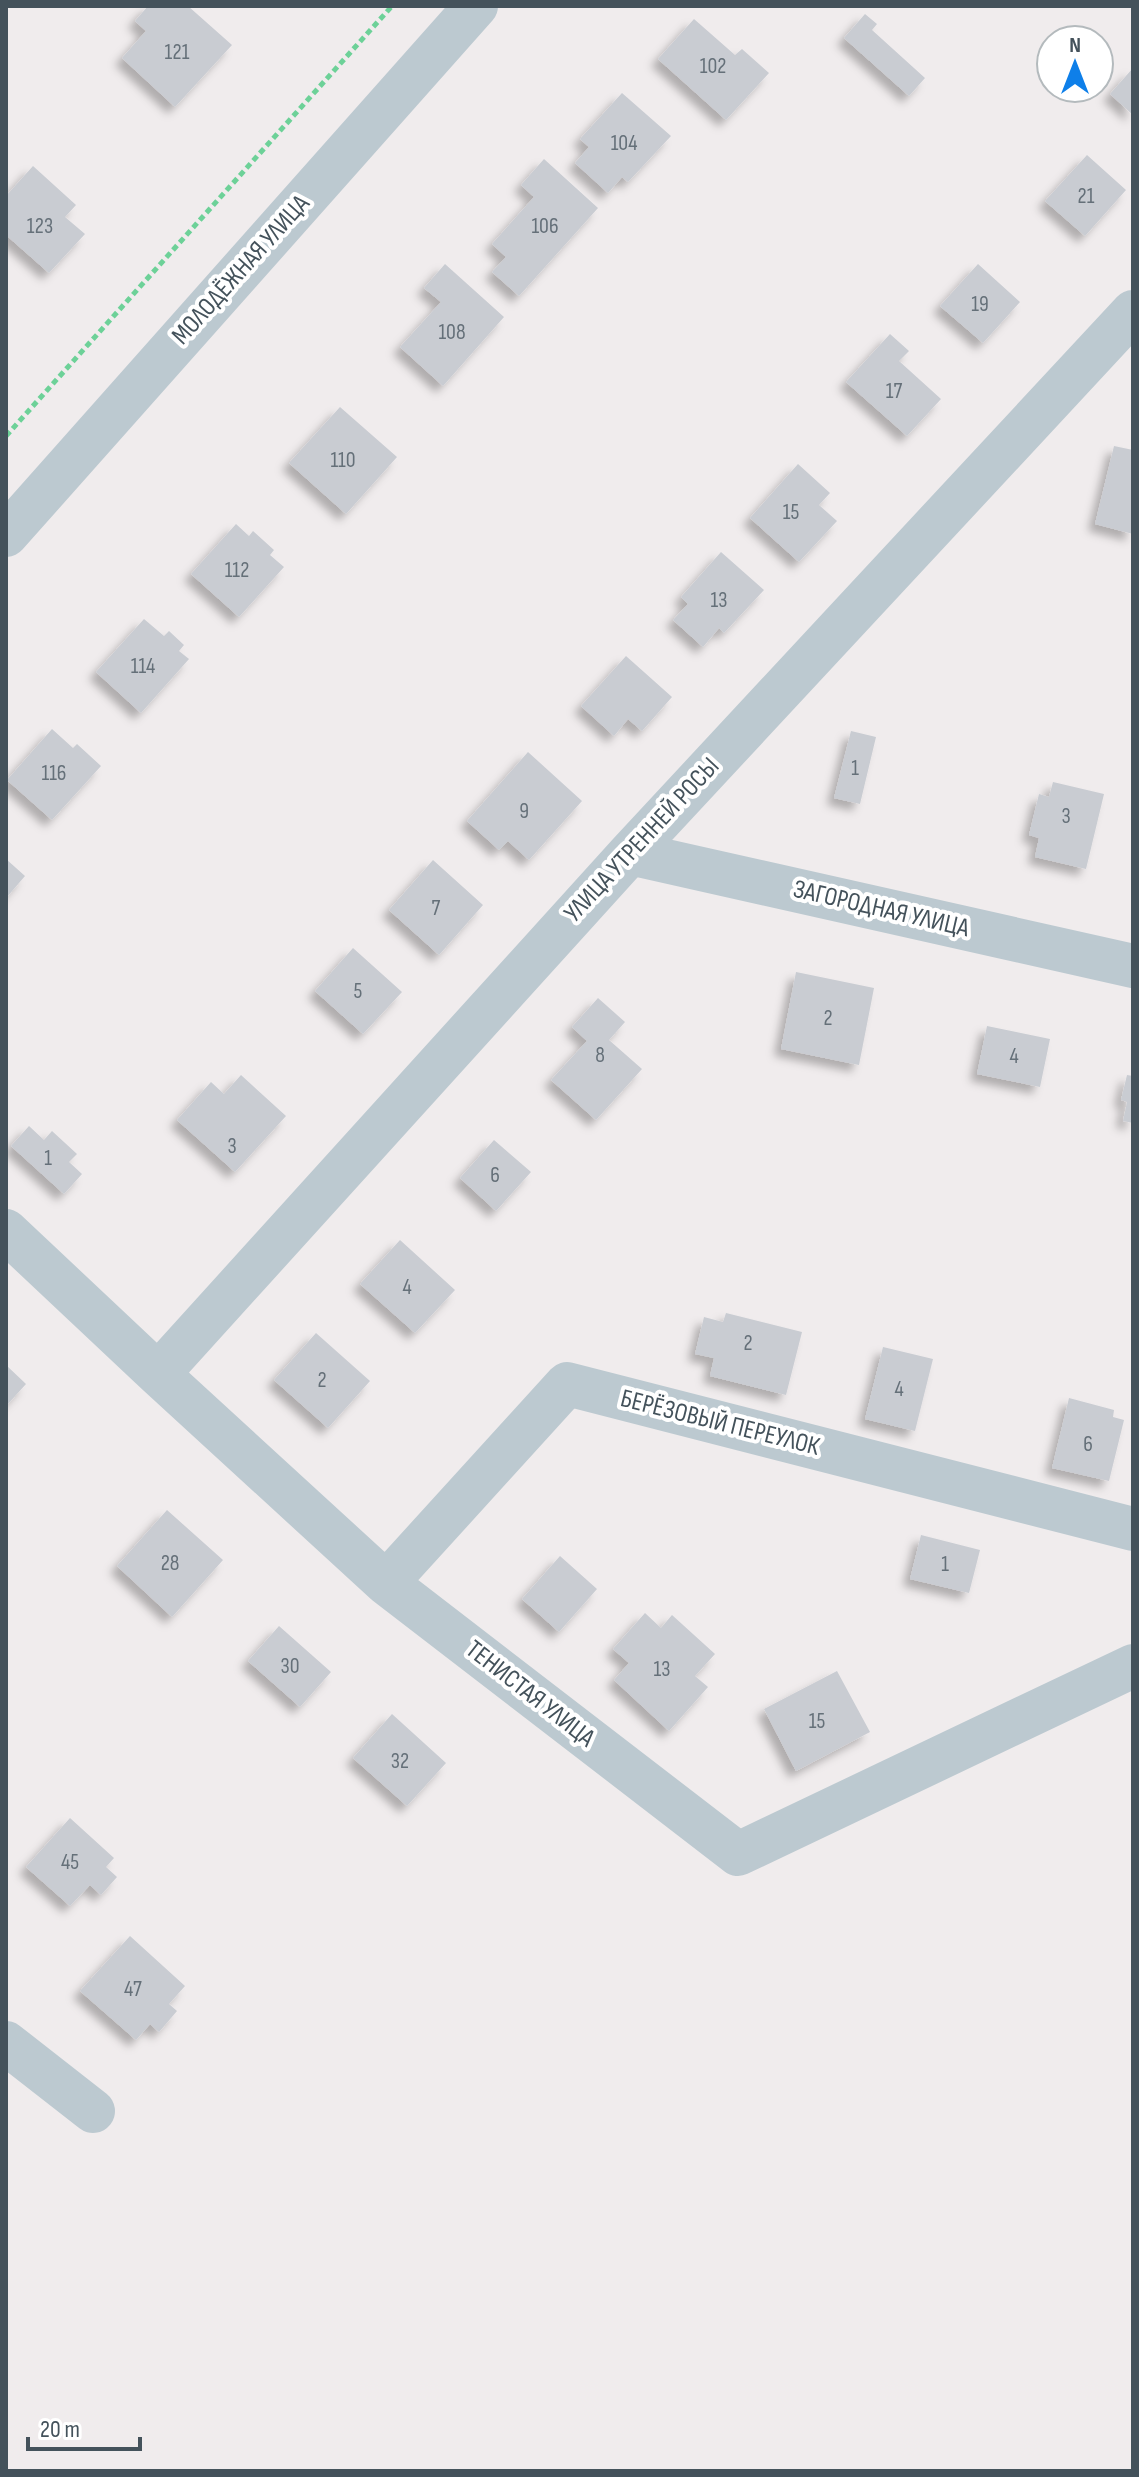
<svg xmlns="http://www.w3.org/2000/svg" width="1139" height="2477" font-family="'Sofia Sans Condensed',sans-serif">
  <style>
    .building { fill: #c9ccd2; filter: url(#shadow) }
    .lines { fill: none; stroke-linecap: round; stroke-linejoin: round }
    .path { stroke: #6dd198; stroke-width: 5; stroke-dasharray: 6 4; stroke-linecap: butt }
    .minor { stroke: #bcc9d0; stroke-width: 44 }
    .tertiary { stroke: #bcc9d0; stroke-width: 44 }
    .labels { text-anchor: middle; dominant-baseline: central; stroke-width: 8; stroke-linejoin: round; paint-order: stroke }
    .number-label { font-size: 22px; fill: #657079 }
    .street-label { font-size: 26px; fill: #44525b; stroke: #fff }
  </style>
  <defs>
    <filter id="shadow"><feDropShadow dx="-7" dy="7" stdDeviation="4" flood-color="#0004"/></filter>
  </defs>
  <rect width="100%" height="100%" fill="#f0eced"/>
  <!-- building -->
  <path class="building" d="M148,6H188L232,45L175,107L122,58L146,31L135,21Z
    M865,14L877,24L872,30L925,78L909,96L844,38Z
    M694,19L735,55L742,49L769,73L726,120L658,59Z
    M1133,68V115L1110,94Z
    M622,93L671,136L628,182L622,177L608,193L575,163L589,147L580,139Z
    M1087,155L1126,190L1085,236L1045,201Z
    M544,159L598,208L519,296L492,272L506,257L492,244L534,197L521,185Z
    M33,166L76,205L65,217L85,234L49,273L6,235V196Z
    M445,264L504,317L443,386L400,347L441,302L424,288Z
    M978,264L1020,302L983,343L940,306Z
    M890,334L909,351L899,361L941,399L907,436L846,382Z
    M340,407L397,457L346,514L289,463Z
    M1114,446L1133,450V534L1095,524Z
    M798,464L830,493L819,505L837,521L799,562L750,518Z
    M236,524L249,536L253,531L274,550L270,555L284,567L239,617L191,574Z
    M721,552L764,590L724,633L719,628L703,647L673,620L688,604L681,597Z
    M144,619L164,636L169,631L184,645L179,651L189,659L141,713L96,672Z
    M626,656L672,697L642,731L628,719L614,736L581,706Z
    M52,729L73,748L77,744L101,766L52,820L7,780Z
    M851,731L876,737L860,804L834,798Z
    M528,752L582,801L529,860L508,841L499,850L467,821Z
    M1053,782L1104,794L1086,869L1035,857L1039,838L1029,835L1039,794L1049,797Z
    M6,859L25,876L6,898Z
    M433,860L483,905L439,955L389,910Z
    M353,948L402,992L363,1034L315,991Z
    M796,972L874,988L859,1065L781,1049Z
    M598,998L625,1022L609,1040L642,1069L596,1120L551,1080L587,1041L572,1027Z
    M987,1026L1050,1039L1040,1087L977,1074Z
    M241,1075L286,1116L235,1172L177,1120L211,1082L224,1094Z
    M1127,1075L1133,1076V1123L1123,1121L1127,1102L1121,1100Z
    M29,1126L44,1140L52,1131L77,1154L69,1162L82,1174L64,1194L11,1146Z
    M494,1140L531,1172L496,1211L460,1178Z
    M400,1240L455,1290L415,1333L360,1284Z
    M726,1313L802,1332L786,1395L710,1376L714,1358L695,1354L704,1317L723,1322Z
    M316,1333L370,1381L328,1428L274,1380Z
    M883,1347L933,1359L915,1431L865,1419Z
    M6,1365L26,1384L6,1406Z
    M1069,1398L1114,1410L1113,1417L1124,1420L1109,1481L1052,1468Z
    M167,1510L223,1560L172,1617L117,1566Z
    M921,1535L980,1550L969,1593L910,1579Z
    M560,1556L597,1589L559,1632L522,1599Z
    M645,1613L661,1628L672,1615L715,1654L695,1676L708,1687L669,1731L614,1680L629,1663L613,1649Z
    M279,1626L331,1672L300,1707L248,1661Z
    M837,1671L870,1732L796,1771L764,1709Z
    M392,1714L446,1763L407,1806L353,1758Z
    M70,1818L114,1858L106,1867L117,1877L101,1895L90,1885L70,1906L26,1867Z
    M130,1936L185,1986L169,2004L177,2011L159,2032L150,2024L136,2040L80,1991Z"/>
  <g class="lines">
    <!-- path -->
    <path class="path" d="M6,436L392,6"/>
    <!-- minor -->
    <path class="minor" d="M630,853L1133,966
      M6,1231L158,1374L386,1583L738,1854L1133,1666
      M158,1374L630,853L1133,312
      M386,1583L567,1384L1133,1529
      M6,2043L93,2111"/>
    <!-- tertiary -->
    <path class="tertiary" d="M6,535L476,6"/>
  </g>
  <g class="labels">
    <!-- number labels -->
    <g class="number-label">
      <text x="177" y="52">121</text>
      <text x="713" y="66">102</text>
      <text x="624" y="143">104</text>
      <text x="1086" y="196">21</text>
      <text x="40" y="226">123</text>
      <text x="545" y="226">106</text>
      <text x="980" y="304">19</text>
      <text x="452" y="332">108</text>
      <text x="894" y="391">17</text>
      <text x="343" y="460">110</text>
      <text x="791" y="512">15</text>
      <text x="237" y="570">112</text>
      <text x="719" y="600">13</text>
      <text x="143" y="666">114</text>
      <text x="855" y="768">1</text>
      <text x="54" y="773">116</text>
      <text x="524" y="811">9</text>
      <text x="1066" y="816">3</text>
      <text x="436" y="908">7</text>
      <text x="358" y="991">5</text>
      <text x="828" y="1018">2</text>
      <text x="600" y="1055">8</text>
      <text x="1014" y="1056">4</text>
      <text x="232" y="1146">3</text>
      <text x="48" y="1158">1</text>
      <text x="495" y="1175">6</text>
      <text x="407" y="1287">4</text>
      <text x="748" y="1343">2</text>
      <text x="322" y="1380">2</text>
      <text x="899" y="1389">4</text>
      <text x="1088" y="1444">6</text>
      <text x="170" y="1563">28</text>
      <text x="945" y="1564">1</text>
      <text x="290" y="1666">30</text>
      <text x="662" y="1669">13</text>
      <text x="817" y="1721">15</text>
      <text x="400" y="1761">32</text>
      <text x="70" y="1862">45</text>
      <text x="133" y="1989">47</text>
    </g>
    <!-- street labels -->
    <g class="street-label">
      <text transform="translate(241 270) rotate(-48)">МОЛОДЁЖНАЯ УЛИЦА</text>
      <text transform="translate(642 840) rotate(-47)">УЛИЦА УТРЕННЕЙ РОСЫ</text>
      <text transform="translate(881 909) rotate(13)">ЗАГОРОДНАЯ УЛИЦА</text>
      <text transform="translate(720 1423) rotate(14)">БЕРЁЗОВЫЙ ПЕРЕУЛОК</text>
      <text transform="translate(530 1694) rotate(38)">ТЕНИСТАЯ УЛИЦА</text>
    </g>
  </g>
  <!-- border -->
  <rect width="1139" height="2477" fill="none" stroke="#44525b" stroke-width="16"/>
  <!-- north arrow -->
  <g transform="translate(1075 64)"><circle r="38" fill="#ffffff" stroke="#b4babd" stroke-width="2"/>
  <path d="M0-6L14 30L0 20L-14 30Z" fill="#0e7fe9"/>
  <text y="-12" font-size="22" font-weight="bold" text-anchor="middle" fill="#44525b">N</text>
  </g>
  <!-- scale -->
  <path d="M28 2437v12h112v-12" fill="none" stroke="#44525b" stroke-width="4"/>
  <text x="40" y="2437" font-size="24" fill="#44525b" stroke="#ffffff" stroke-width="6" paint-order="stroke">20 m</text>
</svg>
